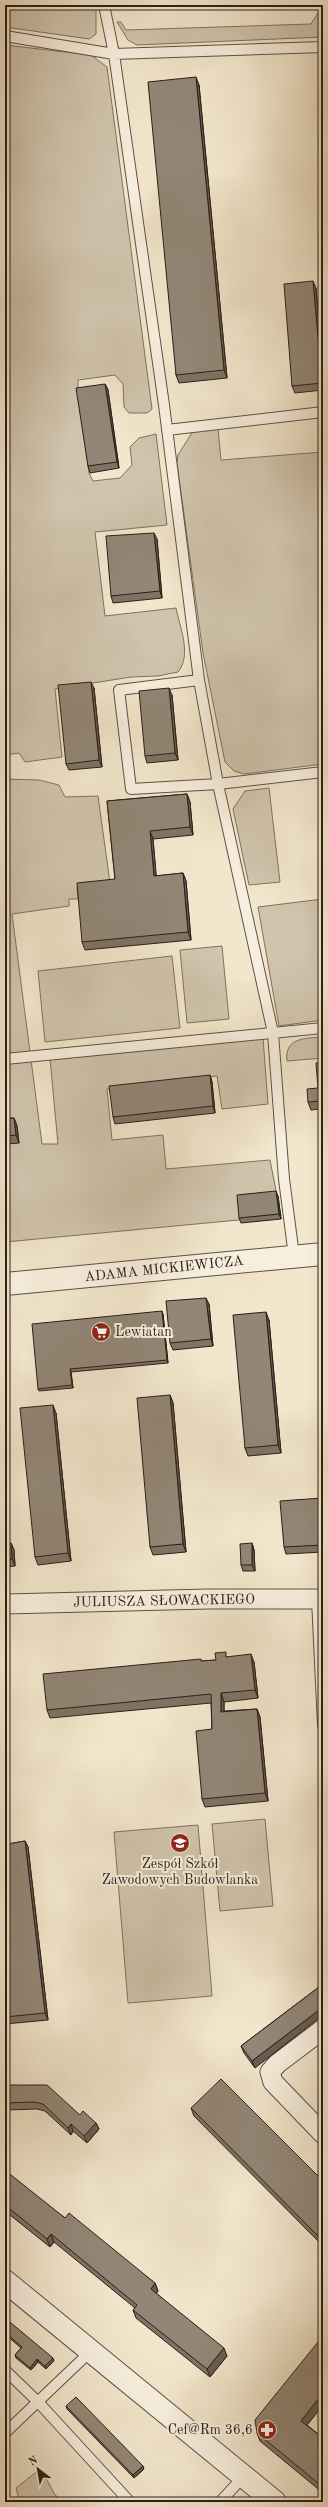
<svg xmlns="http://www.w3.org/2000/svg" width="328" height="2507" font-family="'Old Standard TT',serif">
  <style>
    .green { fill: #d0c4ad; stroke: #7e7162 }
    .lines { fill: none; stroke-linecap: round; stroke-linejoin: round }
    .service-casing { stroke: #5d5045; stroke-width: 12 }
    .minor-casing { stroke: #5d5045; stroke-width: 21 }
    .tertiary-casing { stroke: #5d5045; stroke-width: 24 }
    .service { stroke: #f7efde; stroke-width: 10 }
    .minor { stroke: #f7efde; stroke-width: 19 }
    .tertiary { stroke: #f7efde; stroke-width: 22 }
    .wall { fill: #7e7365; stroke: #2b1e18 }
    .shaded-wall { fill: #665e53; stroke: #2b1e18 }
    .building { fill: #928676; stroke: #2b1e18 }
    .labels { text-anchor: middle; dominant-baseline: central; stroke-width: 4; stroke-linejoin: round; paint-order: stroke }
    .street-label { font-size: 14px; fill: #2b1e18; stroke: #f7efde }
    .poi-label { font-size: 14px; fill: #2b1e18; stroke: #f7efde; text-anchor: start }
  </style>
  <rect width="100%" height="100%" fill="#f2e6cc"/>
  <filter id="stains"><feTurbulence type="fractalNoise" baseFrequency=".005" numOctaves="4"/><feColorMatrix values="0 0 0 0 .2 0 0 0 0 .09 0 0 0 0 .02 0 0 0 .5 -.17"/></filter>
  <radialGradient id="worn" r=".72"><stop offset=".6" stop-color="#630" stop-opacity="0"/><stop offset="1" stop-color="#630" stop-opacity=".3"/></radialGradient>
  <!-- green -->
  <path class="green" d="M5,5H96V34L89,39L5,27Z
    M323,5V37L137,45L128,40L117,22H121L126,30L311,24Z
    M5,45L91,55L107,67L152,409L147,413H129L124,407L123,384L115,375L78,380V392L89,473L93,481L120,478L132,465L130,447L139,438L156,434L167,525L95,532L105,616L176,608C180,628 192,655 178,672L158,676L131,677L55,689L62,757L25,762L19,753L5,755Z
    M218,428L221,460L323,452V764L244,774L234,771L225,762L203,653L177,463L178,455L193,431Z
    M5,779L39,780L59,785L65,797L98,796L110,883L77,887L78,899H69V906L12,914L42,1144H58L50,1059L263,1038L268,1104L222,1109L217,1076L107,1089L112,1140L163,1135L166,1169L270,1160L281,1216L5,1242Z
    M269,788L280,882L249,885L233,809L245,791Z
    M323,899V1020L279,1026L258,907Z
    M222,946L229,1019L187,1023L180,950Z
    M172,956L180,1028L45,1042L38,971Z
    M323,1037V1058L287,1061C284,1038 305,1038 323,1037Z
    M265,1819L273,1906L220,1911L212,1824Z
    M198,1825L212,1996L128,2003L114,1832Z
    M35,2473H43L55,2495L65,2502H20L16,2488Z"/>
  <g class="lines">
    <defs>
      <path id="service" d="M104,5L114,54L164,405L199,680L218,784L273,1033L284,1179L294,1256
        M5,36L114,54L323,47
        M167,430L323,412
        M199,680L119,690L131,789L218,784L323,772
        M5,1059L323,1028
        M317,1599L323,1725
        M5,2370L39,2403L130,2502
        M5,2433L92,2350
        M220,2502L243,2477"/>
      <path id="minor" d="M5,1604L208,1599H323
        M323,2029L277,2064L270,2072L273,2082L323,2134"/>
      <path id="tertiary" d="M5,1284L323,1254
        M5,2281L275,2502"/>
    </defs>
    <!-- service casing -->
    <use href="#service" class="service-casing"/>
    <!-- minor casing -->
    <use href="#minor" class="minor-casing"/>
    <!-- tertiary casing -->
    <use href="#tertiary" class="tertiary-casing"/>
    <!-- service -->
    <use href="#service" class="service"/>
    <!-- minor -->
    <use href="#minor" class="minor"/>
    <!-- tertiary -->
    <use href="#tertiary" class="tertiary"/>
  </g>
  <!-- wall -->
  <path class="wall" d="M199,85L227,378L179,383L176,375Z
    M316,288L323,373V390L295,393L292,386Z
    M105,384L108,390L119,468L90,473L88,466Z
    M157,539L162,598L113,603L111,596Z
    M94,688L102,767L69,770L66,764Z
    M172,695L178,760L147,763L145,756Z
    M187,794L190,802L193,835L153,839L156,876L183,873L186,881L191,940L85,950L82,942L115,879L107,801Z
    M323,1062V1119L321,1113L320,1109L311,1110L308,1102L318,1088Z
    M210,1075L212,1082L215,1113L115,1124L113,1117Z
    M5,1107L6,1118H14L17,1126L19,1143L7,1144L8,1154H5Z
    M278,1196L281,1219L241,1223L239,1218Z
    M209,1304L213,1346L173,1350L170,1343Z
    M163,1314L168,1363L71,1372L73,1388L39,1391L38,1389Z
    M269,1320L281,1453L248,1456L245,1448Z
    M170,1395L173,1403L186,1552L153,1555L150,1547Z
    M56,1413L71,1561L38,1565L35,1557Z
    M322,1498L323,1502V1552L286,1554L284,1547Z
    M11,1543L14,1550L15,1566L5,1567V1544Z
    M252,1543L254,1550L255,1571H243L241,1565Z
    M227,1657L254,1662L258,1698L224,1702V1711L257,1709L260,1717L268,1801L205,1807L202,1799L212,1729L211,1703L50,1718L47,1710L202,1661L216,1660Z
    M5,1823L9,1830V1844L25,1841L28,1847L48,2020L5,2024Z
    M323,1984L255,2068L244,2053L241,2046Z
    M5,2085L80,2115L96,2123L99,2129L87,2143L73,2131L71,2135L45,2111L37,2109L5,2110Z
    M191,2108L323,2181V2246L194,2116Z
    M5,2173L65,2218L155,2283L158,2291L156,2293L227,2356L210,2377L136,2318L133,2310L135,2308L54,2242L50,2247L5,2211Z
    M5,2318L54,2361L46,2369L38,2362L31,2370L16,2358L15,2355L21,2348L5,2334Z
    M323,2341V2405L307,2425L323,2438V2493L260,2441L257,2433Z
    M66,2406L144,2469L134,2478L67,2409Z"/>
  <!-- shaded-wall -->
  <path class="shaded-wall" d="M196,77L199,85L227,378L224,370Z
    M313,281L316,288L323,373V386L322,383Z
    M105,384L108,390L119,468L117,462Z
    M154,533L157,539L162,598L160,591Z
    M91,682L94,688L102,767L99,760Z
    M169,688L172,695L178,760L175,753Z
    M187,794L190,802L193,835L190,827Z
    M150,831L153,839L157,884L154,876Z
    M183,873L186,881L191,940L188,932Z
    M210,1075L212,1082L215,1113L213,1106Z
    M5,1107L7,1127L5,1122Z
    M14,1118L17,1126L19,1143L16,1135Z
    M5,1138L7,1144L8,1154L5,1146Z
    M276,1191L278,1196L281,1219L279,1214Z
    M206,1298L209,1304L213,1346L211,1339Z
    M162,1311L163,1314L168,1363L167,1360Z
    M266,1312L269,1320L281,1453L278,1445Z
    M70,1369L71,1372L73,1388L72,1385Z
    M170,1395L173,1403L186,1552L183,1544Z
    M53,1405L56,1413L71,1561L68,1553Z
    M11,1543L14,1550L15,1566L12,1559Z
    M252,1543L254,1550L255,1571L252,1565Z
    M251,1654L254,1662L258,1698L255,1690Z
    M221,1693L224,1702V1720L221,1712Z
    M257,1709L260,1717L268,1801L265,1793Z
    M6,1823L9,1830V1851L7,1844Z
    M25,1841L28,1847L48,2020L45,2013Z
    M323,2007V2015L255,2068L252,2061Z
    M96,2123L99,2129L87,2143L84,2136Z
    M71,2124L73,2131L71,2135L68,2128Z
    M51,2234L54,2242L50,2247L47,2239Z
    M155,2283L158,2291L154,2297L151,2289Z
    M224,2348L227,2356L210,2377L207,2369Z
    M53,2358L54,2361L46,2369L45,2366Z
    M37,2359L38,2362L31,2370L30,2368Z
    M323,2393V2405L304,2429L301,2421Z
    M143,2466L144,2469L134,2478L133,2475Z"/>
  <!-- building -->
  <path class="building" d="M196,77L224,370L176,375L148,82Z
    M313,281L322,383L292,386L284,284Z
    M105,384L117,462L88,466L76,388Z
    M154,533L160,591L111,596L106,536Z
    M91,682L99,760L66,764L58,685Z
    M169,688L175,753L145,756L139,691Z
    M187,794L190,827L150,831L154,876L183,873L188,932L82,942L77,883L115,879L107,801Z
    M323,1062V1113H321L320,1101L308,1102L307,1089L318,1088L316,1063Z
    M210,1075L213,1106L113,1117L109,1086Z
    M14,1118L16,1135L5,1136V1119Z
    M276,1191L279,1214L239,1218L237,1195Z
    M206,1298L211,1339L170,1343L166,1301Z
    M162,1311L167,1360L70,1369L72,1385L38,1389L32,1324Z
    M266,1312L278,1445L245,1448L233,1315Z
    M170,1395L183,1544L150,1547L137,1398Z
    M53,1405L68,1553L35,1557L20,1408Z
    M322,1498L323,1514V1545L284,1547L280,1501Z
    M11,1543L12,1559L5,1560V1544Z
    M252,1543V1565H241L240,1544Z
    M226,1652V1657L251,1654L255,1690L221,1693V1712L257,1709L265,1793L202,1799L196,1731L212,1729L211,1694L47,1710L43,1674L201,1659V1661L216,1660L215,1653Z
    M5,1823H6L7,1844L25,1841L45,2013L5,2017Z
    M323,1984V2007L252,2061L241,2046Z
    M221,2079L323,2181V2241L191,2108Z
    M5,2085H47L80,2115L83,2111L96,2123L84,2136L71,2124L68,2128L43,2104L34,2102L5,2103Z
    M6,2171L65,2218L69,2213L155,2283L151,2289L224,2348L207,2369L133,2310L137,2305L51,2234L47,2239L5,2205V2173Z
    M5,2318L53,2358L45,2366L37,2359L30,2368L15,2355L22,2347L5,2332Z
    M323,2341V2393L301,2421L323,2438V2487L257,2433L255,2420L318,2342Z
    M76,2397L143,2466L133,2475L66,2406Z"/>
  <!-- icons -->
  <defs>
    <symbol id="supermarket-disc" viewBox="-11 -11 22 22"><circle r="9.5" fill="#8f2418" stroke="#f7efde"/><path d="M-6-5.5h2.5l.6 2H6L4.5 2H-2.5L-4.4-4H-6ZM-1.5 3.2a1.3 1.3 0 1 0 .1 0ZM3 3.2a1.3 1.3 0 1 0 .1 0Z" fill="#fff"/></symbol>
    <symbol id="school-disc" viewBox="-11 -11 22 22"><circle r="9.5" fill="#8f2418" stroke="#f7efde"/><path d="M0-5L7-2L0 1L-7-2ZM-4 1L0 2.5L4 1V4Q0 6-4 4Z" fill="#fff"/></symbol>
    <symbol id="pharmacy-disc" viewBox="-11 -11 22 22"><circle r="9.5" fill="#8f2418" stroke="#f7efde"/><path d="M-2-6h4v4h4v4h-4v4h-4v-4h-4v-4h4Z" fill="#fff"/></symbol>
  </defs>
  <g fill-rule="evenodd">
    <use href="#supermarket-disc" x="90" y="1321" width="22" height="22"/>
    <use href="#school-disc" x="169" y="1832" width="22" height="22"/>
    <use href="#pharmacy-disc" x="256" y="2419" width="22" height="22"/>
  </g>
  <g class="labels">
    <!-- street labels -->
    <g class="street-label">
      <text transform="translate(164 1269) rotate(-6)">ADAMA MICKIEWICZA</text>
      <text transform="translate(164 1601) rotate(-1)">JULIUSZA SŁOWACKIEGO</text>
    </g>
    <!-- poi labels -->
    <g class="poi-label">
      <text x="115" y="1332">Lewiatan</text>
      <text x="180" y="1864" text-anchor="middle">Zespół Szkół<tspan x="180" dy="16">Zawodowych Budowlanka</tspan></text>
      <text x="253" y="2430" text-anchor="end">Cef@Rm 36,6</text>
    </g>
  </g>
  <!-- margin -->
  <rect width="328" height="2507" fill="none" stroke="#f2e6cc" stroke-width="20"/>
  <rect x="6" y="6" width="316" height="2495" fill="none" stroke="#2b1e18" stroke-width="2"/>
  <rect x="10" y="10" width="308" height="2487" fill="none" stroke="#2b1e18"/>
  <!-- north arrow -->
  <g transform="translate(38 2469) rotate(329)" stroke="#f7efde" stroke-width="3" paint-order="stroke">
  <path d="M0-3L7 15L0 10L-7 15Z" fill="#2b1e18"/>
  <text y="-6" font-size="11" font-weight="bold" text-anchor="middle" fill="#2b1e18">N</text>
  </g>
  <rect width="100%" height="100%" filter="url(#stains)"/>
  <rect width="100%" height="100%" fill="url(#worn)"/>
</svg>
